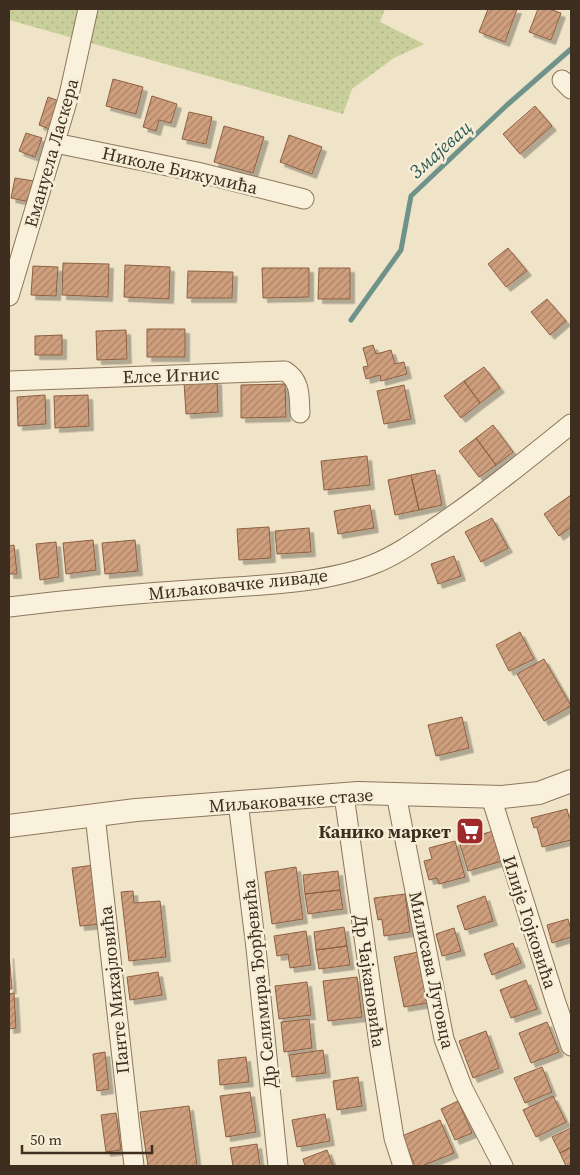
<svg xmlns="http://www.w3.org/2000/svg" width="580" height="1175" font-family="'Source Serif 4',serif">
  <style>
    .grass { fill: url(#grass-dots) }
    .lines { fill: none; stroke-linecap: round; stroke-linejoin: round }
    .stream { stroke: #6f938a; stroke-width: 5 }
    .building { fill: url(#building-hatch); stroke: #8d5f41; filter: url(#shadow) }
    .minor-casing { stroke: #8d765c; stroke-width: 21 }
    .tertiary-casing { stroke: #8d765c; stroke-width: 24 }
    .minor { stroke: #faf1dc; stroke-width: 19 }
    .tertiary { stroke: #faf1dc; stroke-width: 22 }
    .labels { text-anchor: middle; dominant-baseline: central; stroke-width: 5; stroke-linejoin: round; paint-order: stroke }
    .street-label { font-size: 18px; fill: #3d2e20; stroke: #f7eed8 }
    .poi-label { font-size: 18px; font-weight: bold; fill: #3d2e20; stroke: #f7eed8; text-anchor: end }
    .water-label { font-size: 19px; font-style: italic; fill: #2f5d5a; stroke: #f7eed8 }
  </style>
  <defs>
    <pattern id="grass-dots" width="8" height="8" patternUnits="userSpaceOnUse" patternTransform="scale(1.25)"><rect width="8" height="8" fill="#c9cf9b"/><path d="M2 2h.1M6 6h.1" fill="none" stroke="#aeb285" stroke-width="1.8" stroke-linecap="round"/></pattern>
    <pattern id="building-hatch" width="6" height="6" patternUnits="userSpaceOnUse" patternTransform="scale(1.25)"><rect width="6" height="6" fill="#cf9f7d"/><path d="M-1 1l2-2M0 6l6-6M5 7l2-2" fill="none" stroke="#a98266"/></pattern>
    <filter id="shadow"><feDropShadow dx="4.5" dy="4.5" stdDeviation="0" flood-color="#0004"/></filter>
  </defs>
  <rect width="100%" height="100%" fill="#f0e4c8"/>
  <!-- grass -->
  <path class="grass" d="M9,9H385L380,22L424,44L394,58L352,89L343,114L9,20Z"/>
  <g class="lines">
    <!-- stream -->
    <path class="stream" d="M351,320L401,250L411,196L507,105L571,49"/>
  </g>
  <!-- building -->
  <path class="building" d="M488,9H517L505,42L479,32Z
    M538,9H549L561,13L551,40L529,32Z
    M113,79L143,87L136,114L106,106Z
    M152,96L177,104L171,123L159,120L156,131L143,127Z
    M48,97L62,102L52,130L39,125Z
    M535,106L552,126L520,154L503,134Z
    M189,112L212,117L206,144L182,139Z
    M224,126L264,137L253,173L214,162Z
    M26,133L42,138L35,157L19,151Z
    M289,135L322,147L312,174L280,162Z
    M15,178L34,181L30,202L11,198Z
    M508,248L527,271L506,287L488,264Z
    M63,263L109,264L108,297L62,295Z
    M125,265L170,267L169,299L124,297Z
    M33,266L58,267L56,296L31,295Z
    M262,268H309V297L263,298Z
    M319,268H350V299H318Z
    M188,271L233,272L232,298H187Z
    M547,299L566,321L550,335L531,312Z
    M147,329H185V357H147Z
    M126,330L127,359L97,360L96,331Z
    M62,335V355H35V336Z
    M373,345L376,354L391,350L395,364L404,362L407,374L381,381L380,375L366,379L363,367L368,366L363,348Z
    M484,367L500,388L480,403L464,381Z
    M217,380L218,412L186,414L184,382Z
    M464,381L480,403L461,418L444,396Z
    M285,384L286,417L241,418V385Z
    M404,385L411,419L384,424L377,391Z
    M45,395L46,424L18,426L17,397Z
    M88,395L89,426L55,428L54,396Z
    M493,425L513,452L496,465L476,438Z
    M476,438L496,465L479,477L459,451Z
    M367,456L370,485L324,490L321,461Z
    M435,470L442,505L419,510L411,475Z
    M411,475L419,510L395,515L388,480Z
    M571,495V527L559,536L544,514Z
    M370,505L374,528L338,534L334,511Z
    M492,518L508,548L481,562L465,532Z
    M269,527L271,558L239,560L237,529Z
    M309,528L311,552L277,554L275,531Z
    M93,540L96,570L66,574L63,543Z
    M135,540L138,571L105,574L102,543Z
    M56,542L59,577L40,580L36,544Z
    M14,545L17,574H9V546Z
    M454,556L461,576L438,584L431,564Z
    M520,632L534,659L509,671L496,645Z
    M544,659L571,706L544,721L517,674Z
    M462,717L469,748L436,756L428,725Z
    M567,809L569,817H571V840L542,847L537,827L534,828L531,818Z
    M493,831L502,861L468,871L459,841Z
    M455,841L465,877L439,884L437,878L429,880L424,861L432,859L429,848Z
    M94,865L102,924L80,926L72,868Z
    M296,867L303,919L272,924L265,872Z
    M338,871L340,890L305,894L303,875Z
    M340,890L343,909L308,914L305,894Z
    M133,891L134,903L160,901L166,957L129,961L121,892Z
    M405,894L410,932L384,936L382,919L378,920L374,898Z
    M485,896L493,921L465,930L457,906Z
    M568,919L571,930V937L552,943L547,925Z
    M344,927L347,946L316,950L314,932Z
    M454,928L461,951L442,956L436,934Z
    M306,931L311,965L290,968L288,954L277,956L274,936Z
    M513,943L521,963L492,975L484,954Z
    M347,946L350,965L319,969L316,950Z
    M418,952L428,1003L404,1007L394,957Z
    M9,954L12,989H9Z
    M158,972L162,995L130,1000L127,977Z
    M357,977L362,1017L328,1021L323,981Z
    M526,980L537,1009L511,1018L500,990Z
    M307,982L311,1015L279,1019L275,986Z
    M14,993L16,1028L9,1029V994Z
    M309,1019L312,1048L284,1052L281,1022Z
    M547,1022L559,1052L531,1063L519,1033Z
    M486,1031L499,1068L473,1078L459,1041Z
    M323,1050L326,1073L292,1077L289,1055Z
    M105,1052L109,1089L97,1091L93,1054Z
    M246,1057L249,1082L220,1085L218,1060Z
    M542,1067L552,1092L525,1103L514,1078Z
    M358,1077L362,1106L337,1110L333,1081Z
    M250,1092L256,1132L226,1137L220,1096Z
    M553,1096L566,1122L536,1137L523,1110Z
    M458,1101L472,1133L455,1140L441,1109Z
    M189,1106L197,1166H148L140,1112Z
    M116,1113L121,1150L106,1152L101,1115Z
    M325,1114L330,1141L297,1147L292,1120Z
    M440,1120L454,1153L422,1166H415L402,1136Z
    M571,1128V1147L560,1153L552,1137Z
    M257,1144L260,1166H233L230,1148Z
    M571,1147V1166H566L560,1153Z
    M327,1150L333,1166H305L303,1159Z"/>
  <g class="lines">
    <defs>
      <path id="minor" d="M562,80L571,89
        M55,143L197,172L304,199
        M9,296L69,95L88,9
        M9,381L285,371C301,381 299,396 300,413
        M9,607C74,599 140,593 205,589C259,585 324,584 374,564C399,554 420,538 442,523C487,492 529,458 571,424
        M396,794L444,1039L463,1089L503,1166
        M344,795L380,1051L394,1138L403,1166
        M491,797L556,1003L571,1046
        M238,802L256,948L278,1166
        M95,815L134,1166"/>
      <path id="tertiary" d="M9,826L136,810L358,793L502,797L539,793L571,781"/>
    </defs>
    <!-- minor casing -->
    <use href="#minor" class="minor-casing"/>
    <!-- tertiary casing -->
    <use href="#tertiary" class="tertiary-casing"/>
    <!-- minor -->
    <use href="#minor" class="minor"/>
    <!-- tertiary -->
    <use href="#tertiary" class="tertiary"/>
  </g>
  <!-- icons -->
  <defs>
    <symbol id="supermarket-square" viewBox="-11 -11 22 22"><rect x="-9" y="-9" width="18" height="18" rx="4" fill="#9e2a2b" stroke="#f7eed8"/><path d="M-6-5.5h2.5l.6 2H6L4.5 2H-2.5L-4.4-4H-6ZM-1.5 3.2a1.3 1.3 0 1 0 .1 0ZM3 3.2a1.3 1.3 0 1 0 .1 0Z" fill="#fff"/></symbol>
  </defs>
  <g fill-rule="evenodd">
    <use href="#supermarket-square" x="454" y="815" width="32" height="32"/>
  </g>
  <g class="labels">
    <!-- street labels -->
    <g class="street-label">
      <text transform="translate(51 153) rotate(-74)">Емануела Ласкера</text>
      <text transform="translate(180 170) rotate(13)">Николе Бижумића</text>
      <text transform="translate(171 375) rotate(-2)">Елсе Игнис</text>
      <text transform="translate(238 584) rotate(-6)">Миљаковачке ливаде</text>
      <text transform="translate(291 800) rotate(-4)">Миљаковачке стазе</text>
      <text transform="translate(530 922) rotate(72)">Илије Гојковића</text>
      <text transform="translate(432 970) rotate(78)">Милисава Лутовца</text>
      <text transform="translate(370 981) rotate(82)">Др Чајкановића</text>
      <text transform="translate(259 984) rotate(-96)">Др Селимира Ђорђевића</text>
      <text transform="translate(114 990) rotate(-96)">Панте Михајловића</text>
    </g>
    <!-- poi labels -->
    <g class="poi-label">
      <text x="451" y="831">Канико маркет</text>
    </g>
    <!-- water labels -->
    <g class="water-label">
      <text transform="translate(440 149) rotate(-42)">Змајевац</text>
    </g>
  </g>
  <!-- border -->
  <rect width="580" height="1175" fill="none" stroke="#3d2e20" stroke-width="20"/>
  <!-- scale -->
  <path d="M22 1145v8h130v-8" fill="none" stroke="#3d2e20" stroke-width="2.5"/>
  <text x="30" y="1145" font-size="15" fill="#3d2e20" stroke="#f7eed8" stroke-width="4" paint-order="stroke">50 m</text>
</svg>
